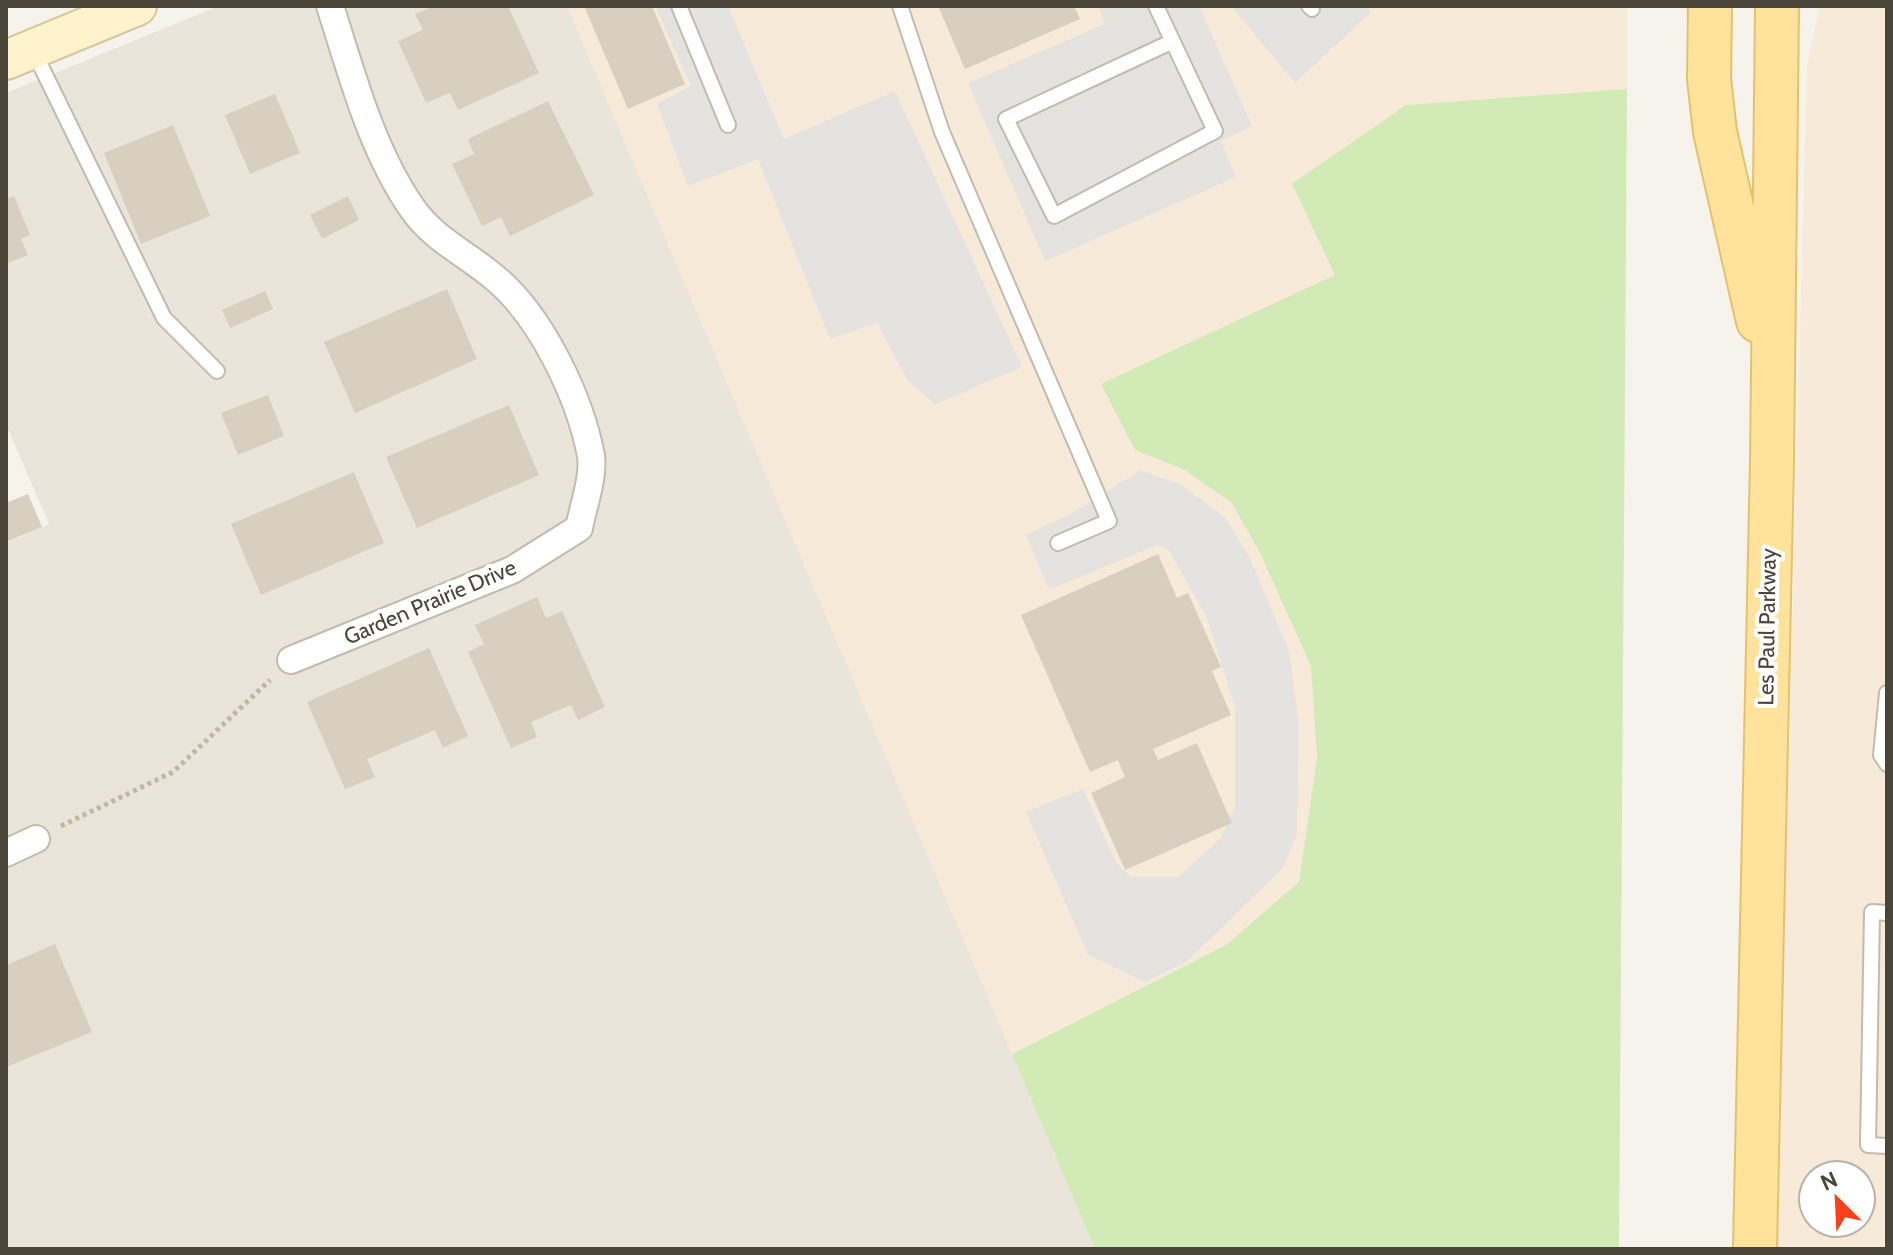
<svg xmlns="http://www.w3.org/2000/svg" width="1893" height="1255" font-family="Cabin,sans-serif">
  <style>
    .residential { fill: #eae5da }
    .commercial { fill: #f7ead8; fill-rule: evenodd }
    .green { fill: #d2eab5 }
    .parking { fill: #e5e3e0 }
    .building { fill: #d8cfc1 }
    .lines { fill: none; stroke-linecap: round; stroke-linejoin: round }
    .lane-casing { stroke: #c2bbae; stroke-width: 18 }
    .street-casing { stroke: #c2bbae; stroke-width: 30 }
    .secondary-casing { stroke: #d6c79b; stroke-width: 42 }
    .primary-casing { stroke: #e6c16a; stroke-width: 46 }
    .path { stroke: #c4b79f; stroke-width: 5; stroke-dasharray: 4 4; stroke-linecap: butt }
    .lane { stroke: #fff; stroke-width: 14 }
    .street { stroke: #fff; stroke-width: 26 }
    .secondary { stroke: #fff3cd; stroke-width: 38 }
    .primary { stroke: #ffe39c; stroke-width: 42 }
    .labels { text-anchor: middle; dominant-baseline: central; stroke-width: 8; stroke-linejoin: round; paint-order: stroke }
    .street-label { font-size: 22px; fill: #4b4439; stroke: #fff }
  </style>
  <rect width="100%" height="100%" fill="#f6f3ec"/>
  <!-- residential -->
  <path class="residential" d="M219,6H567L1095,1249H6V543L49,524L6,424V93Z"/>
  <!-- commercial -->
  <path class="commercial" d="M567,6H1627V89L1406,105L1336,275L1102,384L1135,450L1185,470L1232,503L1261,555L1311,666L1317,758L1299,882L1226,945L1012,1054Z
    M1820,6H1887V1249H1776L1807,66ZM1813,1175H1861V1223H1813Z"/>
  <!-- green -->
  <path class="green" d="M1627,89L1619,1249H1095L1012,1054L1226,945L1299,882L1317,758L1311,666L1261,555L1232,503L1185,470L1135,450L1101,384L1335,275L1292,184L1406,105Z"/>
  <!-- parking -->
  <path class="parking" d="M655,6H728L784,139L895,91L1022,367L935,404L908,381L877,323L830,339L758,159L688,186L657,104L691,86Z
    M1098,6H1199L1252,126L1221,141L1236,177L1045,261L968,83L1105,24Z
    M1231,6H1366L1371,12L1295,83Z
    M1141,470L1181,485L1225,517L1250,558L1289,651L1299,726L1297,833L1283,868L1187,961L1146,982L1088,955L1026,812L1083,789L1116,863L1131,877H1178L1220,839L1235,807V707L1207,618L1169,551L1157,545L1049,590L1026,535L1074,512Z"/>
  <!-- building -->
  <path class="building" d="M433,6H508L539,73L458,110L450,93L426,103L398,41L423,30L415,14Z
    M584,6H652L685,84L628,109Z
    M938,6H1074L1080,19L965,69Z
    M275,94L300,153L250,174L225,115Z
    M548,101L594,195L510,236L501,217L482,226L452,164L474,154L468,139Z
    M173,125L210,216L141,244L104,153Z
    M14,196L30,235L21,239L28,255L6,264V199Z
    M348,196L359,220L322,239L310,215Z
    M447,289L477,359L355,413L324,342Z
    M265,291L273,309L230,328L222,310Z
    M268,395L284,436L238,455L221,413Z
    M509,405L539,475L417,528L386,457Z
    M354,472L384,543L261,595L231,524Z
    M28,494L42,527L6,542V503Z
    M1158,554L1177,598L1188,593L1221,667L1212,671L1231,715L1153,749L1158,760L1197,743L1232,823L1125,870L1091,793L1125,777L1118,760L1090,772L1021,615Z
    M537,597L546,618L562,611L605,707L578,720L571,705L531,722L537,737L511,748L468,652L484,644L475,625Z
    M429,648L468,736L443,748L435,730L367,759L375,777L345,789L307,702Z
    M55,944L92,1032L6,1067V965Z"/>
  <g class="lines">
    <defs>
      <path id="lane" d="M679,6L728,125
        M900,6L942,132L1109,521L1058,543
        M1156,6L1215,131L1054,216L1006,119L1171,42
        M1309,6L1312,9
        M33,50L164,318L217,371
        M1887,693L1881,755L1887,764
        M1887,913L1872,912L1868,1145L1887,1146"/>
      <path id="street" d="M291,660L512,570L579,528C583,507 594,477 591,456C580,397 541,316 495,278C467,254 433,239 412,208C371,149 352,74 330,6
        M6,853L36,839"/>
      <path id="secondary" d="M6,60L137,6"/>
      <path id="primary" d="M1710,6L1709,79L1715,132L1758,321
        M1755,1249L1772,462L1777,6"/>
    </defs>
    <!-- lane casing -->
    <use href="#lane" class="lane-casing"/>
    <!-- street casing -->
    <use href="#street" class="street-casing"/>
    <!-- secondary casing -->
    <use href="#secondary" class="secondary-casing"/>
    <!-- primary casing -->
    <use href="#primary" class="primary-casing"/>
    <!-- path -->
    <path class="path" d="M61,826L173,772L270,680"/>
    <!-- lane -->
    <use href="#lane" class="lane"/>
    <!-- street -->
    <use href="#street" class="street"/>
    <!-- secondary -->
    <use href="#secondary" class="secondary"/>
    <!-- primary -->
    <use href="#primary" class="primary"/>
  </g>
  <g class="labels">
    <!-- street labels -->
    <g class="street-label">
      <text transform="translate(430 602) rotate(-23)">Garden Prairie Drive</text>
      <text transform="translate(1767 627) rotate(-89)">Les Paul Parkway</text>
    </g>
  </g>
  <!-- border -->
  <rect width="1893" height="1255" fill="none" stroke="#4b4439" stroke-width="16"/>
  <!-- north arrow -->
  <g transform="translate(1837 1199) rotate(336)"><circle r="38" fill="#ffffff" stroke="#b7b4b0" stroke-width="2"/>
  <path d="M0-6L14 30L0 20L-14 30Z" fill="#fc3f1d"/>
  <text y="-12" font-size="22" font-weight="bold" text-anchor="middle" fill="#4b4439">N</text>
  </g>
</svg>
